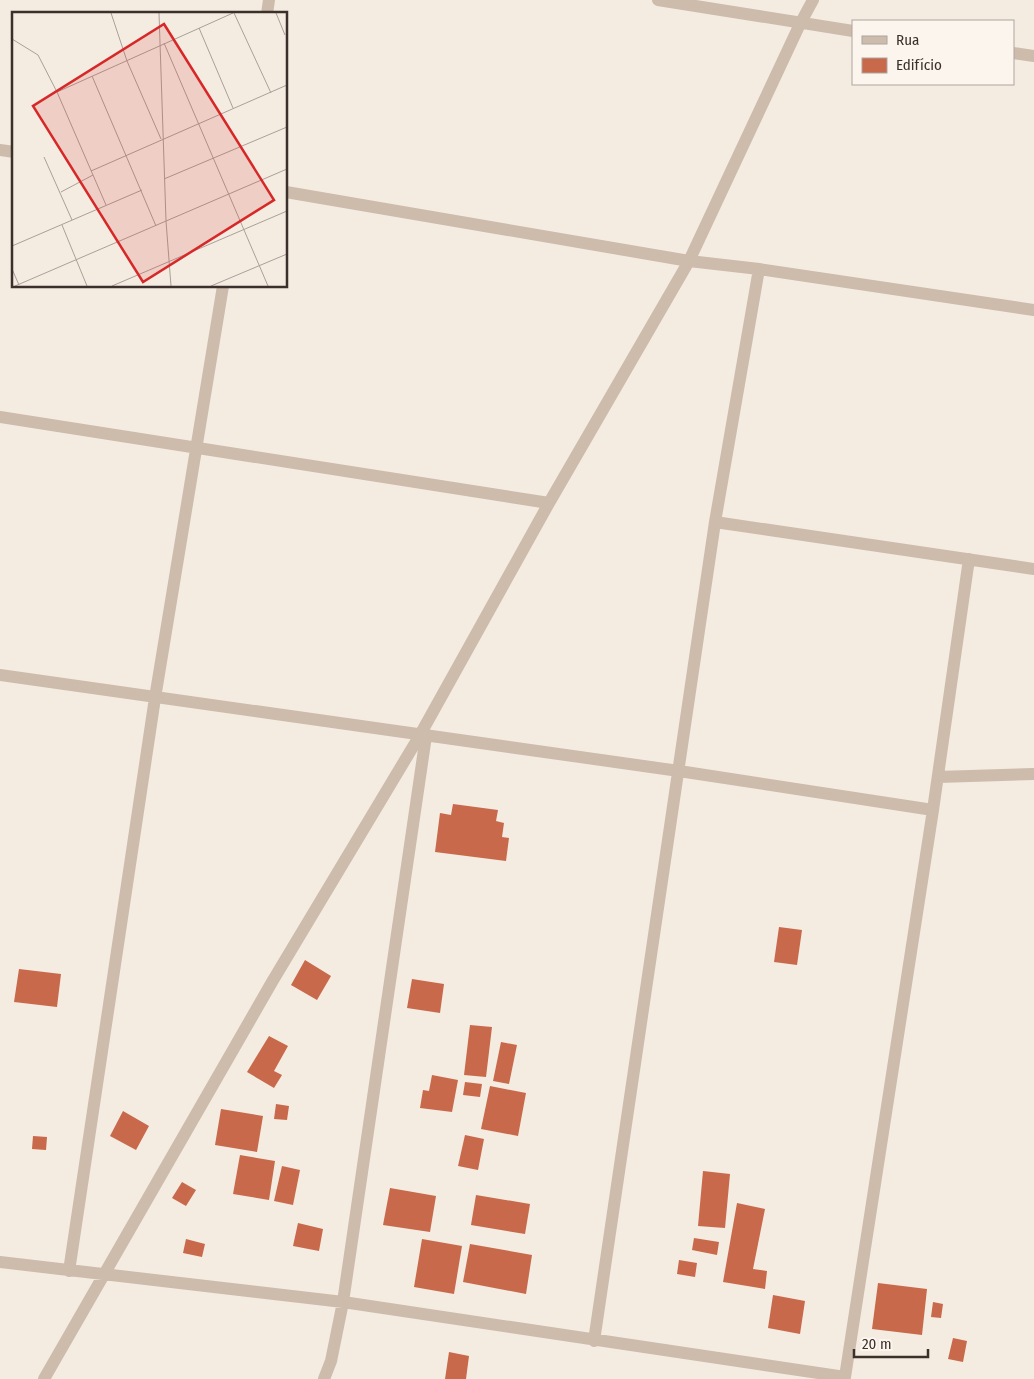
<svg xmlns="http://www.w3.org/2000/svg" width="1034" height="1379" font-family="'Fira Sans Condensed',sans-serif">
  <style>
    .building { fill: #c8694b }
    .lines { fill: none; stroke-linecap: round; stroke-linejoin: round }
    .street { stroke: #cdbbac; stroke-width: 12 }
    .inset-road { fill: none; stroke: #aaa098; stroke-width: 1 }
    .view { fill: #d62828; fill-opacity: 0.15; stroke: #d62828; stroke-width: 2.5 }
    .inset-edge { fill: none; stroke: #3b302b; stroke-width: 2.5 }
  </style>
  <rect width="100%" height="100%" fill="#f4ebe1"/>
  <!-- building -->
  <path class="building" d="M453,804L498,810L496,821L504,823L502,837L509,838L506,861L435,852L440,813L451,815Z
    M779,927L802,930L797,965L774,962Z
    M305,960L331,976L317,1000L291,985Z
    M19,969L61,974L57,1007L14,1002Z
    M412,979L444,984L440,1013L407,1008Z
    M470,1025L492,1027L486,1077L464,1075Z
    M269,1036L288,1046L274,1071L282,1075L274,1088L247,1072Z
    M501,1042L517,1045L509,1084L493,1081Z
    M432,1075L458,1080L452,1112L420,1108L423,1090L429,1091Z
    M465,1082L482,1084L480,1097L463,1095Z
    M490,1086L526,1093L518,1136L481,1129Z
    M276,1104L289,1106L287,1120L274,1119Z
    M221,1109L263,1116L257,1152L215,1145Z
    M123,1111L149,1126L136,1150L110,1136Z
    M465,1135L484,1139L478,1170L458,1166Z
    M33,1136L47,1137L46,1150L32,1149Z
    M240,1155L275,1161L269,1200L233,1194Z
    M282,1166L300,1170L293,1205L274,1201Z
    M703,1171L730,1174L725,1228L698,1226Z
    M182,1182L196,1190L186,1206L172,1198Z
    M390,1188L436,1196L430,1232L383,1225Z
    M476,1195L530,1204L525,1234L471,1225Z
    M737,1203L765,1209L753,1269L767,1271L765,1289L723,1282Z
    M298,1223L323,1229L319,1251L293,1246Z
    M694,1238L719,1242L717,1255L692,1250Z
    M186,1239L205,1244L202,1257L183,1253Z
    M422,1239L462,1246L454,1294L414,1287Z
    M470,1244L532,1255L526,1294L463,1282Z
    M679,1260L697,1263L695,1277L677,1274Z
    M878,1283L927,1289L922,1335L872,1329Z
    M773,1295L805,1301L800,1334L768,1328Z
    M933,1302L943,1304L941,1318L931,1317Z
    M953,1338L967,1341L963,1362L948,1359Z
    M449,1352L469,1356L466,1379H445Z"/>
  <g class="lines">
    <!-- street -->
    <path class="street" d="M658,0L853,31
      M267,14L269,0
      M1013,53L1034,56
      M0,150L14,152
      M286,192L689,261L759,269L1034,310
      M0,417L549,503
      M715,522L1034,569
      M0,675L679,771L933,810
      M938,777L1034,774
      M0,1262L343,1302L845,1377L933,810L969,559
      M69,1271L155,698L223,286
      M594,1341L715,522L759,269
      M44,1379L272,982L420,735L549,503L689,261L800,24L813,0
      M324,1379L331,1361L343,1302L426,736"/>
  </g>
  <!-- overview -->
  <g transform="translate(12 12)">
    <rect width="275" height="275" fill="#f4ebe1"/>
    <path class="inset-road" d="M99,1L115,49L149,127M147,1L154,209L159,274M222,1L259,81M264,1L273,23M187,16L221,96M0,27L26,43L45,80M152,31L256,274M80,64L144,214M32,145L60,208M79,159L275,73M152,167L275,115M49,180L81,163M94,193L45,80L221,1M50,213L75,274M0,234L130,178M0,257L7,273M3,274L275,157M100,274L275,199M199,274L275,242"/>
    <path class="view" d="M152,12L262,188L131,270L21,94Z"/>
    <rect width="275" height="275" class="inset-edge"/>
  </g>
  <!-- legend -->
  <rect x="852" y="20" width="162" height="65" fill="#fbf5ee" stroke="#aea6a0"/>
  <rect x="862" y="36" width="25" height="8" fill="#cdbbac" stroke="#aea6a0"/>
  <text x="896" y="45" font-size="15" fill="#3b302b">Rua</text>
  <rect x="862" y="58" width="25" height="15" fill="#c8694b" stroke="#aea6a0"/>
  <text x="896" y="70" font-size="15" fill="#3b302b">Edifício</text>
  <!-- scale -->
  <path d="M854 1349v8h74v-8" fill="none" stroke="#3b302b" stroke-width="2.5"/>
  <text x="862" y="1349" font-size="15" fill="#3b302b" stroke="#fbf5ee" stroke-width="4" paint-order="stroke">20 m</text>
</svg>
